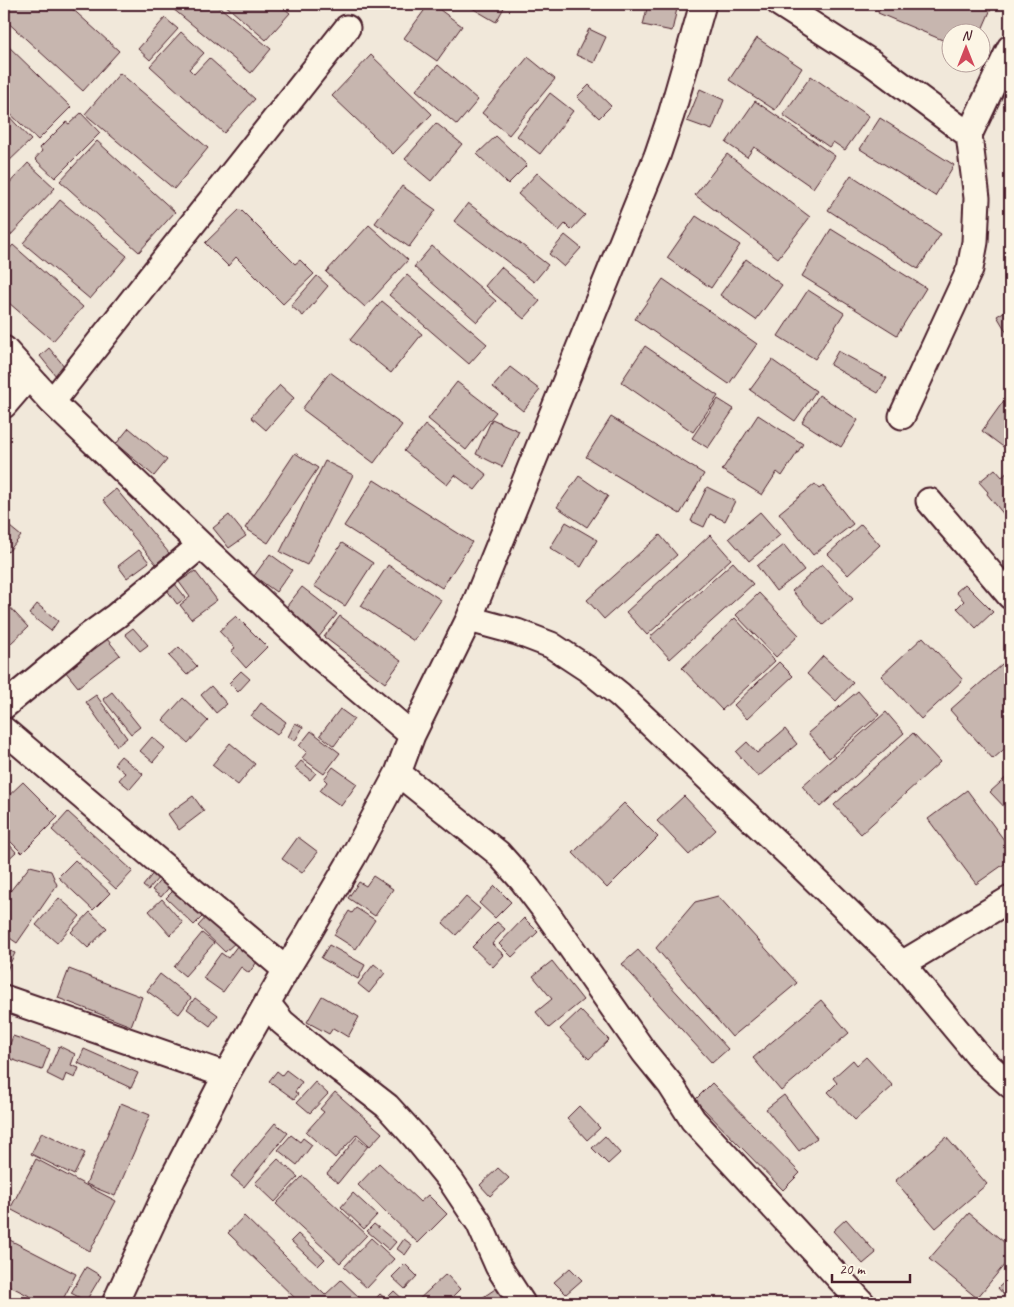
<svg xmlns="http://www.w3.org/2000/svg" width="1014" height="1307" font-family="Caveat,sans-serif">
  <style>
    .building { fill: #c7b6af; stroke: #4a1f2b }
    .lines { fill: none; stroke-linecap: round; stroke-linejoin: round }
    .minor-casing { stroke: #4a1f2b; stroke-width: 29 }
    .minor { stroke: #fcf5e5; stroke-width: 25 }
  </style>
  <rect width="100%" height="100%" fill="#f1e8da"/>
  <filter id="ink" filterUnits="userSpaceOnUse"><feTurbulence type="fractalNoise" baseFrequency=".02" numOctaves="2"/><feDisplacementMap in="SourceGraphic" scale="10" xChannelSelector="R" yChannelSelector="G"/><feConvolveMatrix kernelMatrix="1 2 1 2 8 2 1 2 1" color-interpolation-filters="sRGB"/></filter>
  <g filter="url(#ink)">
    <!-- building -->
    <path class="building" d="M9,4H67L119,51L83,91L4,19V9Z
      M167,4H216L271,49L251,73Z
      M224,4H279L290,13L266,40Z
      M429,4H432L462,26L437,61L404,38Z
      M465,4H506L496,22Z
      M648,4H678L672,31L643,25Z
      M882,4H979L991,9L981,32H952V44L878,13Z
      M165,18L178,29L150,60L138,49Z
      M589,29L606,37L594,63L576,55Z
      M181,32L204,53L189,69L194,74L209,58L255,99L224,133L150,66Z
      M757,38L802,68L775,110L729,80Z
      M4,42L71,107L38,140L4,108Z
      M371,55L432,114L393,154L332,96Z
      M528,57L555,79L509,135L482,113Z
      M438,65L478,100L457,125L416,90Z
      M120,73L208,148L174,189L85,114Z
      M811,76L869,116L845,150L833,142L829,147L783,115Z
      M589,85L611,106L599,118L577,97Z
      M700,89L724,100L712,130L687,121Z
      M550,93L573,111L540,154L517,136Z
      M755,101L835,156L813,188L754,147L747,157L726,143Z
      M4,111L31,140L4,166Z
      M81,113L100,133L55,178L35,159L42,151L40,148L66,122L69,124Z
      M880,118L954,165L935,196L860,149Z
      M436,123L462,144L431,181L405,159Z
      M496,136L527,165L508,184L477,154Z
      M97,141L175,212L139,252L60,181Z
      M727,154L810,217L778,258L695,195Z
      M28,163L55,188L8,238L4,235V189Z
      M537,173L585,215L571,230L565,224L559,231L518,194Z
      M851,175L941,234L918,269L828,210Z
      M402,186L436,210L409,247L375,223Z
      M60,200L127,256L90,299L23,243Z
      M468,203L548,265L534,282L454,221Z
      M240,209L295,264L300,260L314,274L283,304L236,257L228,266L205,243Z
      M696,216L740,245L711,288L667,258Z
      M369,225L408,260L365,307L326,272Z
      M831,229L926,288L897,335L802,276Z
      M565,235L581,248L564,267L549,254Z
      M13,245L83,307L53,341L9,303L4,309V255Z
      M432,246L496,301L477,322L414,267Z
      M746,259L782,285L756,320L720,295Z
      M501,267L540,301L524,319L485,286Z
      M407,275L487,344L469,364L389,295Z
      M317,276L328,286L303,316L291,306Z
      M663,279L757,344L729,384L635,319Z
      M808,290L844,313L815,359L778,336Z
      M382,301L422,334L391,373L350,340Z
      M1010,308V338L997,316Z
      M645,346L718,396L693,432L621,382Z
      M49,348L65,367L56,376L40,356Z
      M838,351L887,378L878,393L830,365Z
      M772,360L816,391L795,421L750,390Z
      M510,367L540,390L523,411L493,387Z
      M330,372L402,425L374,463L302,409Z
      M457,382L496,412L466,450L428,419Z
      M280,385L294,398L266,430L251,417Z
      M1010,392V452L982,431Z
      M819,395L858,420L841,447L802,422Z
      M718,399L734,409L708,448L692,438Z
      M758,415L803,444L782,476L777,472L762,495L722,470Z
      M611,417L704,474L680,514L586,457Z
      M492,419L519,431L502,467L476,454Z
      M425,425L487,475L475,490L455,475L447,485L404,451Z
      M129,428L167,460L154,476L116,444Z
      M295,453L318,468L268,543L245,528Z
      M325,461L353,475L307,565L280,552Z
      M995,469L1002,477L1010,470V522L987,494L988,492L979,482Z
      M579,476L608,496L587,527L557,507Z
      M374,480L472,542L442,588L344,526Z
      M815,484L819,489L823,486L853,524L813,555L779,513Z
      M707,487L735,501L725,521L710,514L704,527L691,521Z
      M116,489L169,553L156,564L103,500Z
      M760,512L780,535L749,561L729,538Z
      M229,515L246,536L229,548L213,528Z
      M566,522L597,540L581,567L550,548Z
      M861,524L880,545L848,575L828,554Z
      M10,527L21,536L8,552L4,549V534Z
      M660,535L677,555L604,619L587,600Z
      M710,535L731,559L647,635L626,612Z
      M342,543L373,563L345,606L314,586Z
      M784,545L804,570L776,591L757,566Z
      M139,550L149,562L127,578L118,566Z
      M270,554L292,570L276,592L254,576Z
      M733,562L753,584L670,659L650,637Z
      M822,564L853,599L823,625L792,591Z
      M388,565L441,600L414,641L361,606Z
      M195,571L217,600L191,619L180,605L190,597L179,582Z
      M175,584L186,598L177,604L167,590Z
      M965,584L993,612L976,628L957,608L964,601L956,592Z
      M302,587L337,614L318,638L283,611Z
      M759,593L799,635L776,657L736,615Z
      M4,601L28,627L11,643L4,636Z
      M37,604L58,621L51,631L29,614Z
      M236,616L267,647L246,668L231,651L235,648L219,631Z
      M340,616L401,661L385,683L324,637Z
      M735,618L775,661L722,710L682,668Z
      M133,628L148,645L140,651L125,634Z
      M923,637L963,680L921,719L881,676Z
      M107,639L120,655L78,687L65,671Z
      M179,647L197,666L187,675L169,656Z
      M823,656L853,683L836,701L807,674Z
      M1010,657V744L993,759L950,710Z
      M779,662L793,676L747,719L734,705Z
      M241,671L250,679L238,692L229,683Z
      M211,686L227,704L216,713L201,695Z
      M858,691L879,715L829,758L808,733Z
      M112,692L140,727L131,734L103,699Z
      M96,695L127,738L117,746L86,702Z
      M183,698L208,721L188,743L163,720Z
      M261,703L286,722L277,735L251,716Z
      M340,709L354,719L334,746L320,735Z
      M886,712L904,733L820,807L802,786Z
      M295,723L303,727L295,741L288,737Z
      M785,729L797,744L758,777L736,752L747,742L757,753Z
      M311,731L340,753L324,774L302,758L307,752L299,746Z
      M913,733L940,762L861,834L834,805Z
      M152,737L165,748L153,762L140,751Z
      M230,743L255,764L238,785L212,765Z
      M121,756L143,774L130,789L119,780L125,773L114,764Z
      M301,761L316,773L310,780L295,768Z
      M333,767L357,784L341,806L320,791L327,782L324,779Z
      M1010,774V813L990,792Z
      M23,782L58,817L22,853L7,838L4,841V800Z
      M967,790L1010,848V860L976,884L928,819Z
      M193,796L204,811L179,830L168,814Z
      M684,796L716,830L689,855L657,821Z
      M624,803L658,837L607,888L573,853Z
      M68,812L133,871L116,889L52,830Z
      M298,837L318,852L302,873L282,859Z
      M8,843L16,852L4,863V847Z
      M75,860L110,893L93,910L58,877Z
      M30,866L51,871L57,885L17,943L4,934V899Z
      M154,872L159,877L148,890L143,886Z
      M373,876L393,889L375,916L348,898L359,882L366,886Z
      M163,877L172,884L161,897L152,890Z
      M495,886L511,902L495,918L479,903Z
      M177,887L205,914L194,925L166,898Z
      M718,896L797,983L732,1037L656,948L695,902Z
      M466,897L480,909L456,935L443,923Z
      M59,898L80,916L57,943L36,925Z
      M162,899L183,923L170,935L149,911Z
      M356,908L375,920L356,949L334,935L349,911L352,913Z
      M90,912L107,928L88,948L71,932Z
      M209,914L237,941L225,952L198,926Z
      M524,918L538,932L512,957L499,944Z
      M497,922L505,929L492,944L504,955L493,967L472,947Z
      M202,933L214,943L185,976L174,967Z
      M241,941L262,955L249,973L241,967L223,992L203,978L221,953L228,958Z
      M329,945L365,965L358,979L321,958Z
      M4,948L15,953L5,974L4,973Z
      M638,950L728,1049L712,1063L622,964Z
      M552,961L583,1000L549,1028L536,1012L552,999L533,976Z
      M374,964L385,973L369,993L358,984Z
      M69,969L142,997L131,1026L58,998Z
      M160,974L191,998L179,1014L147,991Z
      M322,996L359,1017L348,1037L333,1028L329,1034L307,1022Z
      M195,998L218,1015L210,1026L187,1009Z
      M821,1000L849,1033L781,1091L753,1058Z
      M580,1010L609,1040L589,1059L560,1029Z
      M13,1036L50,1049L42,1070L5,1057Z
      M59,1046L75,1054L71,1065L79,1068L75,1078L66,1074L63,1082L47,1074Z
      M84,1049L138,1073L131,1088L78,1063Z
      M866,1057L893,1086L855,1120L828,1092L837,1083L833,1078L853,1060L857,1065Z
      M286,1070L302,1082L295,1092L298,1094L294,1099L269,1081L277,1071L282,1075Z
      M315,1082L328,1094L310,1113L297,1102Z
      M712,1083L800,1173L783,1190L695,1100Z
      M335,1092L382,1133L370,1146L357,1134L335,1158L306,1132L324,1112L320,1109Z
      M784,1095L817,1138L799,1151L766,1109Z
      M121,1103L150,1115L115,1196L86,1184Z
      M579,1106L600,1128L587,1140L567,1118Z
      M275,1123L288,1133L244,1187L231,1176Z
      M42,1132L85,1153L74,1175L31,1154Z
      M291,1135L300,1142L303,1138L312,1145L297,1165L278,1150Z
      M605,1136L620,1153L608,1164L592,1148Z
      M357,1137L368,1146L338,1183L327,1174Z
      M946,1137L987,1184L936,1228L895,1181Z
      M36,1159L116,1201L90,1251L10,1209Z
      M278,1159L298,1177L275,1202L255,1183Z
      M379,1163L420,1202L428,1195L447,1214L418,1243L358,1185Z
      M498,1168L509,1178L490,1196L480,1185Z
      M303,1176L367,1235L340,1263L276,1204Z
      M353,1193L377,1215L364,1229L341,1207Z
      M969,1213L1010,1247V1258L977,1298L929,1259Z
      M244,1216L325,1295L341,1280L359,1297L353,1303H300L228,1233Z
      M846,1219L876,1253L863,1264L833,1231Z
      M374,1224L396,1242L389,1250L367,1231Z
      M298,1234L325,1259L318,1266L291,1241Z
      M4,1237L76,1274L61,1303H43L4,1283Z
      M371,1238L394,1259L367,1288L344,1267Z
      M404,1239L412,1245L405,1255L397,1249Z
      M405,1264L417,1276L405,1289L392,1277Z
      M86,1267L101,1276L86,1301L71,1293Z
      M570,1268L582,1280L566,1294L554,1282Z
      M446,1274L460,1289L446,1303H415Z
      M1010,1277V1302L998,1288Z
      M501,1285L508,1295L497,1303H485L482,1298Z
      M394,1291L406,1302L404,1303H371L380,1294L386,1299Z
      M990,1296L997,1303H982Z"/>
    <g class="lines">
      <defs>
        <path id="minor" d="M780,4L872,63L969,135
          M4,349L52,402L201,545L321,658L412,735
          M52,402L347,28
          M4,405L29,376
          M902,416L970,269L975,242L977,198L969,135L1010,48
          M929,501L1010,596
          M469,619L517,632L551,645L589,670L620,695L796,861L902,964L981,1059L1010,1085
          M4,706L87,637L116,616L201,545
          M4,730L286,970
          M398,773L498,853L522,880L544,909L644,1052L670,1084L693,1120L862,1303
          M902,964L1010,899
          M4,998L226,1075
          M267,1003L282,1022L320,1054L387,1106L415,1137L451,1181L479,1223L498,1266L522,1303
          M115,1303L173,1178L226,1075L286,970L308,934L353,857L398,773L412,735L469,619L657,156L671,115L703,4"/>
      </defs>
      <!-- minor casing -->
      <use href="#minor" class="minor-casing"/>
      <!-- minor -->
      <use href="#minor" class="minor"/>
    </g>
  </g>
  <!-- margin -->
  <rect width="1014" height="1307" fill="none" stroke="#fcf5e5" stroke-width="20"/>
  <rect x="10" y="10" width="994" height="1287" fill="none" stroke="#4a1f2b" stroke-width="2" filter="url(#ink)"/>
  <!-- north arrow -->
  <g transform="translate(966 48)"><circle r="24" fill="#fcf5e5" stroke="#b59f9b"/>
  <path d="M0-4L9 19L0 12L-9 19Z" fill="#d1495b"/>
  <text y="-8" font-size="14" font-weight="bold" text-anchor="middle" fill="#4a1f2b">N</text>
  </g>
  <!-- scale -->
  <path d="M832 1274v8h78v-8" fill="none" stroke="#4a1f2b" stroke-width="2.5"/>
  <text x="839" y="1274" font-size="15" fill="#4a1f2b" stroke="#fcf5e5" stroke-width="4" paint-order="stroke">20 m</text>
</svg>
